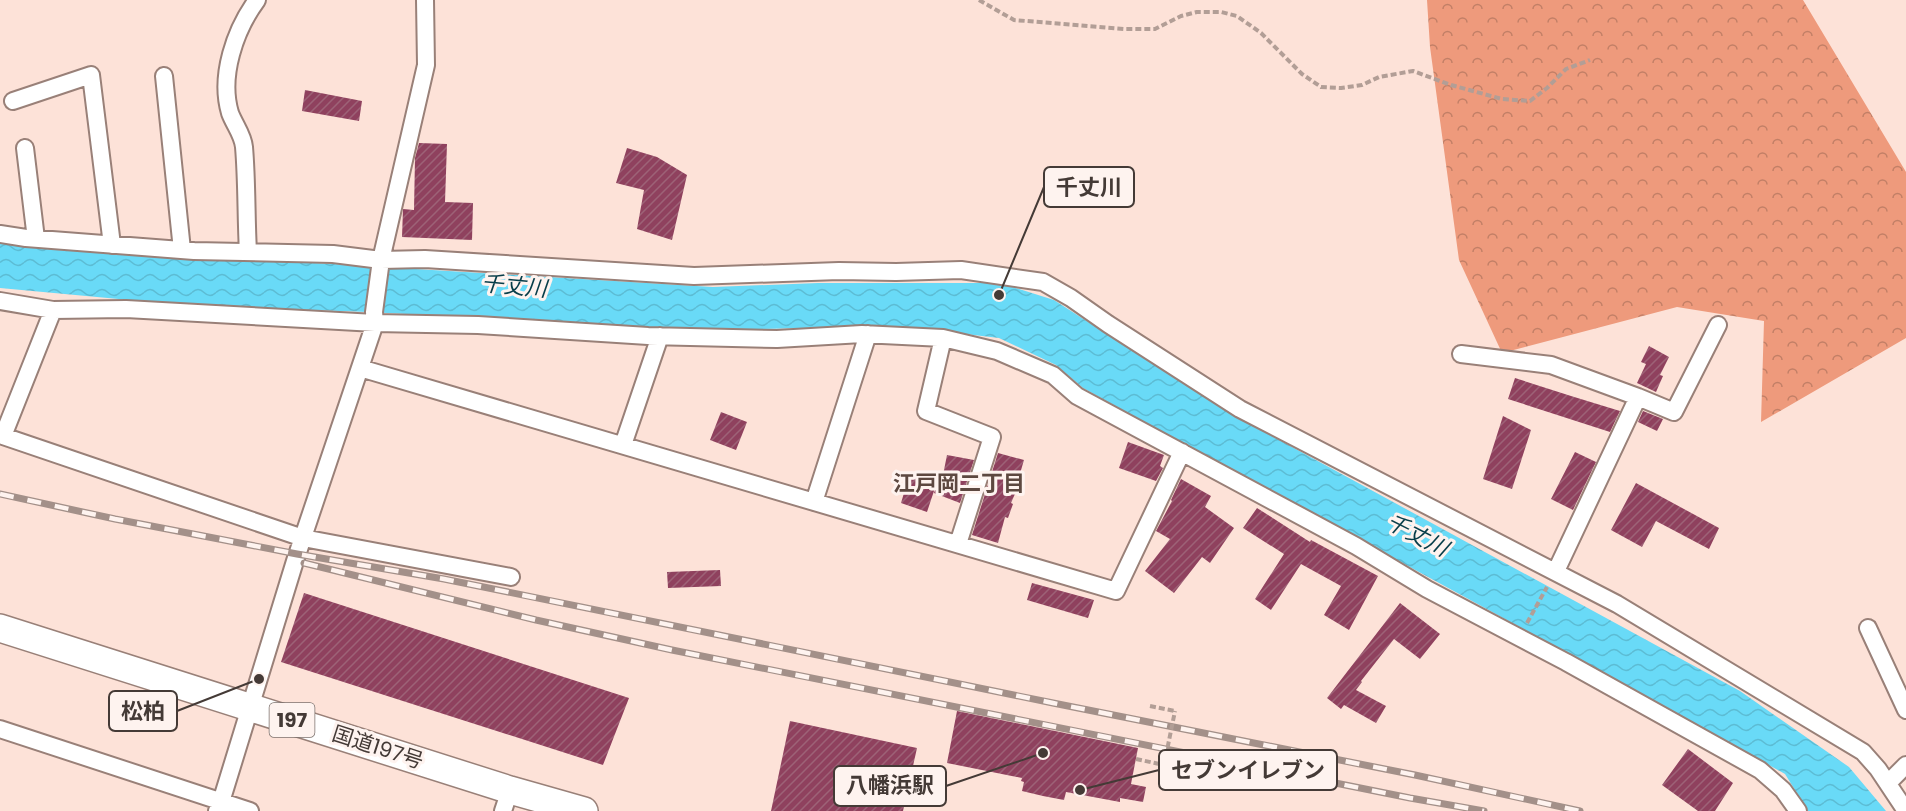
<svg xmlns="http://www.w3.org/2000/svg" width="1906" height="811" font-family="Poppins,'Noto Sans JP',sans-serif">
  <style>
    .forest { fill: url(#forest-crowns) }
    .water { fill: url(#water-waves) }
    .building { fill: url(#building-hatch) }
    .lines { fill: none; stroke-linecap: round; stroke-linejoin: round }
    .minor-casing { stroke: #998078; stroke-width: 20 }
    .trunk-casing { stroke: #998078; stroke-width: 30 }
    .path { stroke: #b29e96; stroke-width: 4; stroke-dasharray: 6 3; stroke-linecap: butt }
    .minor { stroke: #fff; stroke-width: 16 }
    .trunk { stroke: #fff; stroke-width: 27 }
    .rail-casing { stroke: #a39089; stroke-width: 7 }
    .rail { stroke: #fef3ef; stroke-width: 4.5; stroke-dasharray: 14; stroke-linecap: butt }
    .path-bridge { stroke: #b29e96; stroke-width: 4; stroke-dasharray: 6 3; stroke-linecap: butt }
    .labels { text-anchor: middle; dominant-baseline: central; stroke-width: 6; stroke-linejoin: round; paint-order: stroke }
    .shield { fill: #fef3ef; stroke: #7c726e; stroke-width: 1.5 }
    .shield-label { font-size: 20px; font-weight: bold; fill: #443a36 }
    .street-label { font-size: 21px; fill: #443a36; stroke: #fef3ef }
    .water-label { font-size: 22px; font-style: italic; fill: #073d49; stroke: #fef3ef }
    .neighbourhood-label { font-size: 22px; font-weight: bold; fill: #5d4840; stroke: #fef3ef }
    .leader { fill: none; stroke: #443a36; stroke-width: 2 }
    .callout-dot { fill: #443a36; stroke: #fef3ef; stroke-width: 2 }
    .callout { fill: #fef3ef; stroke: #443a36; stroke-width: 2 }
    .callout-label { font-size: 22px; text-anchor: middle; font-weight: bold; fill: #443a36 }
  </style>
  <defs>
    <pattern id="forest-crowns" width="20" height="18" patternUnits="userSpaceOnUse" patternTransform="scale(1.5)"><rect width="20" height="18" fill="#ee9a7c"/><path d="M2 6a3 3 0 1 1 6 0M12 15a3 3 0 1 1 6 0" fill="none" stroke="#c27f66"/></pattern>
    <pattern id="water-waves" width="16" height="10" patternUnits="userSpaceOnUse" patternTransform="scale(1.5)"><rect width="16" height="10" fill="#69daf7"/><path d="M0 5q4-4 8 0t8 0" fill="none" stroke="#5cbcd4"/></pattern>
    <pattern id="building-hatch" width="6" height="6" patternUnits="userSpaceOnUse" patternTransform="scale(1.5)"><rect width="6" height="6" fill="#8f415e"/><path d="M-1 1l2-2M0 6l6-6M5 7l2-2" fill="none" stroke="#9d6277"/></pattern>
  </defs>
  <rect width="100%" height="100%" fill="#fde2d8"/>
  <!-- forest -->
  <path class="forest" d="M1427,0H1803L1906,172V338L1761,422L1764,321L1677,307L1502,353L1459,260L1430,47Z"/>
  <!-- water -->
  <path class="water" d="M0,242L57,250L334,264L713,287L818,283H1000L1054,300L1228,412L1740,691L1849,767L1886,811H1808L1785,774L1578,659L1139,419L1083,388L1056,365L999,338L897,326L723,330L648,327L368,312L194,306L0,288Z"/>
  <!-- building -->
  <path class="building" d="M305,90L362,101L359,121L302,111Z
    M419,143L447,144L445,202L473,203L472,240L402,237L403,209L414,210L415,158Z
    M627,148L657,157L687,175L672,240L637,229L644,190L616,183Z
    M1649,346L1669,357L1660,375L1663,376L1656,392L1637,383L1646,364L1641,362Z
    M1515,378L1571,396L1620,411L1610,432L1508,399Z
    M1643,411L1663,419L1657,431L1638,422Z
    M721,412L747,422L736,450L710,440Z
    M1503,416L1531,430L1512,489L1483,479Z
    M1128,442L1164,455L1160,466L1163,468L1156,481L1119,468Z
    M1575,452L1596,462L1573,510L1551,499Z
    M998,453L1024,460L1019,477L1022,478L1011,503L1013,504L1008,518L1005,517L998,543L972,535Z
    M947,455L974,460L960,503L934,493L939,479L942,480Z
    M910,473L937,482L927,512L901,503Z
    M1181,479L1211,496L1205,507L1234,528L1210,563L1202,557L1174,593L1145,571L1170,539L1156,531L1172,501L1171,500Z
    M1636,483L1719,528L1709,549L1656,521L1642,547L1611,530Z
    M1257,508L1310,542L1311,540L1378,576L1349,630L1324,615L1341,586L1301,564L1271,610L1255,599L1284,554L1243,528Z
    M720,570L721,586L668,588L667,572Z
    M1032,583L1094,600L1088,618L1027,600Z
    M304,593L629,698L603,765L281,662Z
    M1400,603L1440,634L1420,659L1394,639L1361,681L1362,682L1356,690L1386,706L1376,723L1344,705L1341,709L1327,698Z
    M957,711L1138,748L1131,784L1146,787L1143,802L1120,798V802L1066,792L1064,800L1043,796L1022,791L1024,782L1021,781L1022,778L947,763Z
    M790,721L917,748L903,811H771Z
    M1688,749L1733,783L1715,811H1698L1662,785Z"/>
  <g class="lines">
    <defs>
      <path id="minor" d="M164,76L182,250
        M13,101L91,75L112,245
        M25,148L36,239
        M0,234L26,238L194,251L333,254L381,260L425,259L694,276L839,271L896,272L961,270L1043,282L1071,298L1108,324L1240,409L1617,604L1863,752L1878,769L1906,811
        M248,252C246,217 247,182 244,147C243,135 234,124 230,113C219,76 235,30 257,0
        M0,301L53,310L126,309L375,323L478,325L648,336L777,339L862,334L943,338L997,351L1053,375L1077,396L1356,546L1427,589L1566,662L1760,770L1783,790L1798,811
        M943,338L926,411L992,437L958,544
        M1461,354L1551,365L1638,397L1556,571
        M360,368L1116,591L1182,452
        M1638,397L1674,412L1718,325
        M0,435L303,538L511,577
        M3,436L53,310
        M623,445L660,336
        M814,502L868,334
        M1868,628L1906,710
        M0,729L250,811
        M1888,783L1906,765
        M217,811L221,802L295,561L375,323L374,312L381,260L426,65L425,0
        M503,811L510,790"/>
      <path id="trunk" d="M0,628L510,790L584,811"/>
    </defs>
    <!-- minor casing -->
    <use href="#minor" class="minor-casing"/>
    <!-- trunk casing -->
    <use href="#trunk" class="trunk-casing"/>
    <!-- path -->
    <path class="path" d="M979,0L1014,20L1124,29H1155L1181,16L1197,12H1221L1237,16L1261,33L1302,74L1321,87L1341,88L1362,85L1379,77L1413,71L1451,85L1502,99L1530,101L1547,88L1566,69L1590,60
      M1527,623L1547,587
      M1150,706L1175,711
      M1136,759L1164,765"/>
    <!-- minor -->
    <use href="#minor" class="minor"/>
    <!-- trunk -->
    <use href="#trunk" class="trunk"/>
    <defs>
      <path id="rail" d="M0,494L115,519L297,554L444,579L1053,703L1415,775L1580,811
        M304,563L536,620L672,650L1410,798L1484,811"/>
    </defs>
    <!-- rail casing -->
    <use href="#rail" class="rail-casing"/>
    <!-- rail -->
    <use href="#rail" class="rail"/>
    <!-- path-bridge -->
    <path class="path-bridge" d="M1164,765L1175,711"/>
  </g>
  <g class="labels">
    <!-- shield labels -->
    <rect class="shield" x="269.5" y="703" width="45" height="34" rx="4.5"/>
    <g class="shield-label">
      <text x="292" y="720">197</text>
    </g>
    <!-- street labels -->
    <g class="street-label">
      <text transform="translate(378 747) rotate(18)">国道197号</text>
    </g>
    <!-- water labels -->
    <g class="water-label">
      <text transform="translate(514 286) rotate(5)">千丈川</text>
      <text transform="translate(1417 535) rotate(27)">千丈川</text>
    </g>
    <!-- neighbourhood labels -->
    <g class="neighbourhood-label">
      <text x="959" y="483">江戸岡二丁目</text>
    </g>
  </g>
  <!-- callouts -->
  <path class="leader" d="M999 295L1044 187M259 679L177 711M1080 790L1159 770M1043 753L946 786"/>
  <g class="callout-dot">
    <circle cx="999" cy="295" r="6"/>
    <circle cx="259" cy="679" r="6"/>
    <circle cx="1080" cy="790" r="6"/>
    <circle cx="1043" cy="753" r="6"/>
  </g>
  <g class="callout">
    <rect x="1044" y="167" width="90" height="40" rx="6"/>
    <rect x="109" y="691" width="68" height="40" rx="6"/>
    <rect x="1159" y="750" width="178" height="40" rx="6"/>
    <rect x="834" y="766" width="112" height="40" rx="6"/>
  </g>
  <g class="callout-label">
    <text x="1089" y="195">千丈川</text>
    <text x="143" y="719">松柏</text>
    <text x="1248" y="778">セブンイレブン</text>
    <text x="890" y="793">八幡浜駅</text>
  </g>
</svg>
